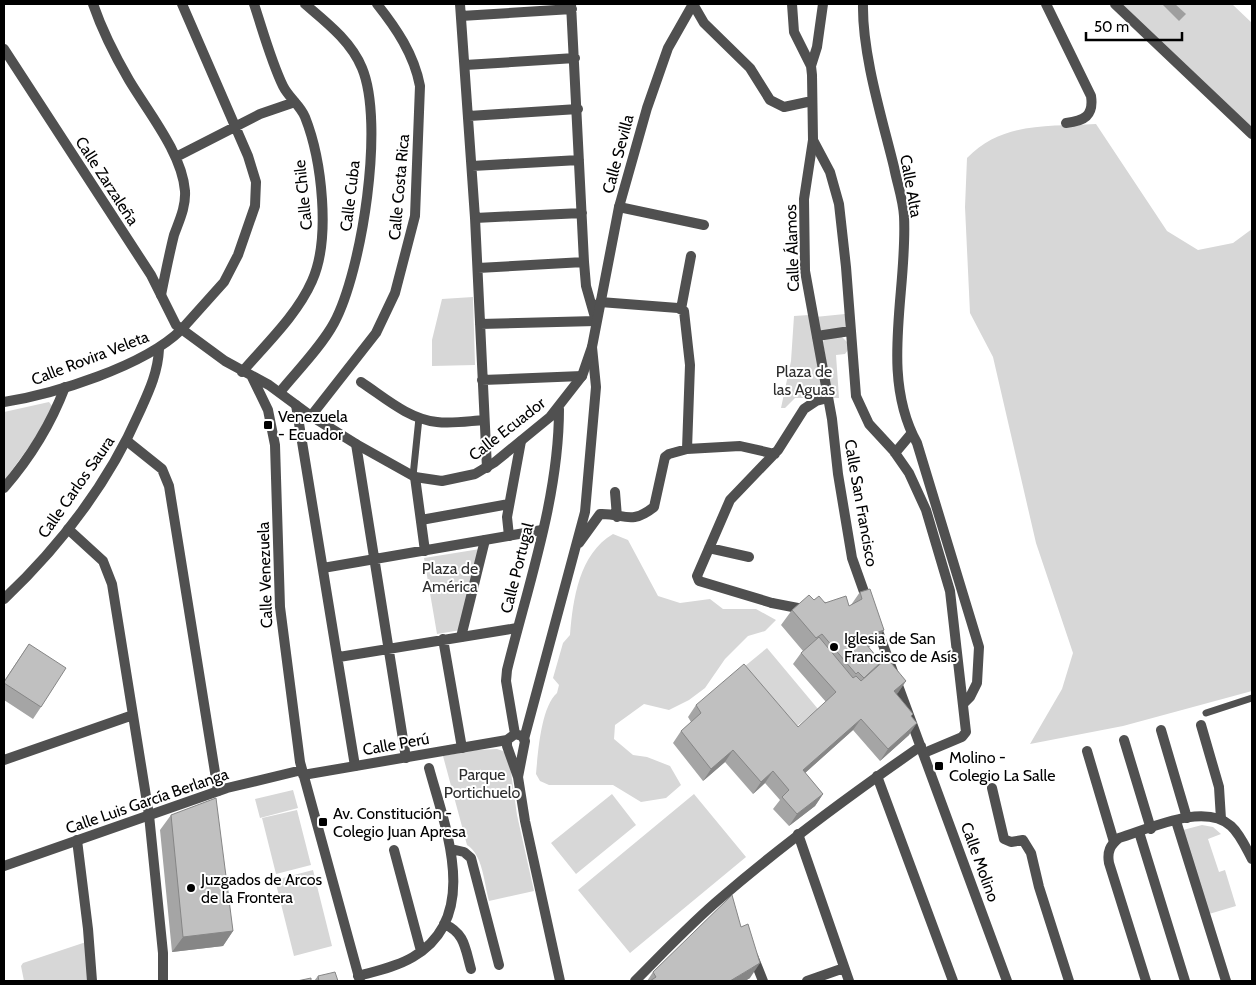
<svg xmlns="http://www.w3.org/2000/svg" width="1256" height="985" font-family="Cabin,sans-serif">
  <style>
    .green { fill: #d7d7d7 }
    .water { fill: #9e9e9e }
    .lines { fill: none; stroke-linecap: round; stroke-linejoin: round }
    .service { stroke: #505050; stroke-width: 7 }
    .pedestrian { stroke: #505050; stroke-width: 10 }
    .minor { stroke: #505050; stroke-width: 10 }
    .tertiary { stroke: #505050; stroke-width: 10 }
    .wall { fill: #a5a5a5 }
    .shaded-wall { fill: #868686 }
    .building { fill: #c0c0c0; stroke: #868686 }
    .poi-dot { fill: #000; stroke: #fff; stroke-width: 2 }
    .labels { text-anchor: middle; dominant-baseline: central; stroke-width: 4; stroke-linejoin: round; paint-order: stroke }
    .street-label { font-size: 16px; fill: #000; stroke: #fff }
    .park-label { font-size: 16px; fill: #2e2e2e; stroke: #fff }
    .poi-label { font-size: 16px; fill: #000; stroke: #fff; text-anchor: start }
  </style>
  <rect width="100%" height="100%" fill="#fff"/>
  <!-- green -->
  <path class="green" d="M1120,4H1232L1252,23V129Z
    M1096,124L1167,231L1198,250L1233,243L1252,229V691L1123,726L1030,744L1062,689L1073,653L1036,543L993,357L970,313L965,207L967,158C1003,121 1048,127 1096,124Z
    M473,297L475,365L432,366V340L442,299Z
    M845,314V327L826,332L819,330L815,317Z
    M809,315L823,387L821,394L811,398H795L785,408H781L791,361L794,316Z
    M840,335L848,343V350L845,354L836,355L839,398H832L823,342L825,338Z
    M49,402L52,406L47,419L31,444L4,481V412Z
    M613,534L628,540L658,596L680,603L710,599L723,609H756L776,620L765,631L748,636L725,659L705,688L689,700L669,710L644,704L615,725L614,739L633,755L647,757L670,766L681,785L666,798L641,802L613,785H549L540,781L536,774C538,752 541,707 557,693L559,685L553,678L563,643L570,635C573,599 579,554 613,534Z
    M480,549L461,630L437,634L424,558Z
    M767,648L818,709L790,732L739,671Z
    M497,749L503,751L509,758L517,815L534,891L489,901C484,883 483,855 467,845L443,756L476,750Z
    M293,790L298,808L260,818L255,799Z
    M612,794L636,825L576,874L551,843Z
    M694,794L746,857L630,953L578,890Z
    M297,810L311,865L276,874L262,818Z
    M1202,825L1213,827L1221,834L1208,839L1219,872L1225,870L1236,906L1209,914L1183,830Z
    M313,870L332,946L294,956L275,880Z
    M86,942L88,981H24L21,966L23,963Z"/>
  <!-- water -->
  <path class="water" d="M1162,4H1175L1186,14L1179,21Z"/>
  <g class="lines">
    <!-- service -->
    <path class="service" d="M413,476L419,418
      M1206,713L1252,698"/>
    <!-- pedestrian -->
    <path class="pedestrian" d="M421,520L509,504
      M509,536L507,517L521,441
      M772,603L808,610
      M461,637L485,540
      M1201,725L1219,787L1221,819
      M1161,730L1187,818
      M1124,740L1151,829
      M1087,751L1114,842
      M1176,821L1226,981
      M1139,832L1185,981"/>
    <!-- minor -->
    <path class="minor" d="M93,4C102,30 115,56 129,80C148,112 182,153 185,191C186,207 179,221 174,235C169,255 165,275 161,295
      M460,4L475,218L487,468
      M863,4C862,54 882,118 894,167C897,183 903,199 904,216C908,291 879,374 917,443L979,647L977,683L970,697L963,704
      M1046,4L1091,96C1094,116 1084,121 1066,123
      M461,16L572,9
      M465,65L575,58
      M469,116L578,109
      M813,140L830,172L839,204L846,267L856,396L869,424L893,450L909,473L926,510L950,591L966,732L962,737L924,753
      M176,157L260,114L295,102
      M472,166L579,160
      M619,207L704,225
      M475,218L582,213
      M478,268L584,262
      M600,302L678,308L684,311L690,365L687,449L740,446L775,454
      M681,309L691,256
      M480,324L596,321L586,286L584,262L571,4
      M181,330L224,282L238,255L255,206L256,182L248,156L182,4
      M817,336L850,331
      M242,372C266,344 297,315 312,281C331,239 322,160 305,117C300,105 289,98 283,86C271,61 263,31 254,4
      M482,380L582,376
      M361,382C384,397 408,419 437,422C452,424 469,421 484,420
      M280,392C297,371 321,347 334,323C362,271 385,123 362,68C351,41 326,22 305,4
      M296,405L355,766
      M311,416L376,333L395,293L415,216L420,86C414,54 396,28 377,4
      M127,441L162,469L169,486L218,791
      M356,444L406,758
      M895,453L911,434
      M415,477L425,551
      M4,488C30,458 51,424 65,387
      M615,492L617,517
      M68,529L103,561L112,584L149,815L163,953V981
      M579,543L600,514C624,513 630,526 654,507L665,457L669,454L687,449
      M709,548L749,557
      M323,568L542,530
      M772,603L699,581L697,576L730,500L778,450L804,409L816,401L828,398
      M443,639L462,748
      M339,657L517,628
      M524,739L585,512L596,387L592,347
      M4,760L133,715
      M877,776L953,981
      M992,788L1004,839L1011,842L1023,840L1031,853L1039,887L1069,981
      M798,834L849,981
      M77,840L88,929L92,981
      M451,849L464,852L471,858L499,965
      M394,850L421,951
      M444,924C465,933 465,948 471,969
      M753,956L763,981
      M358,976C376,971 396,967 413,957C482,917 445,827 429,768
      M807,981L844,968
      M1146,981L1109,863C1107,852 1110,845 1119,838C1149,829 1204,802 1231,826C1240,834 1246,848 1252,859"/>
    <!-- tertiary -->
    <path class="tertiary" d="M693,4L704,23L750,68L770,100L784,107L812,101
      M792,4L794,32L811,66L812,75L813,140L804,199L805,271L832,419L838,474L852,558L868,603
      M1115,4L1252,134
      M4,49L151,275L176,325L225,361L269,385L311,416L356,444L415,477L442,481L475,474L495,462L550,417L582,376L592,347L619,207L647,108L668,48L693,4
      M811,66L817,47L823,4
      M252,377L268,410L275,445L280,607L300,762L360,981
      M4,402C55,394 144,366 181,330
      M4,599C60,546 109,482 140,411C149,391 158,372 159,349
      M875,623L1007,981
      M515,734L506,681L507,670C528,585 559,497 559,409
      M303,775L507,740
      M518,777L525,741L522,736L515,734L507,740V746L518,777L525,821L560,981
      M4,866L227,788L302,770
      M635,981C663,953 691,923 722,897C786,842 853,793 921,746"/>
  </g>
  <!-- wall -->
  <path class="wall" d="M860,592L884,630L873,645L868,647L881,662L878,666L906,681L896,694L913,714L911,716L909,735L880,761L853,730L805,773L823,794L815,806L789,826L773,809L780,800L765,783L753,794L725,762L703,781L673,743L681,731L691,722L688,717L696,705L798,727L826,702L793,664L801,653L803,651L781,625L792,610L814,600L849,606L851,605Z
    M29,644L41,707L33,719L4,700V681Z
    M171,815L233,931L223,946L172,952L160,830Z
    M653,972L750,978L745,981H647Z
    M318,976L338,981H314Z"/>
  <!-- shaded-wall -->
  <path class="shaded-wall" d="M884,630L873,645L850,654L861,638Z
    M906,681L898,693L886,703L894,691Z
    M861,719L853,730L795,782L803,770Z
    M917,723L909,735L880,761L888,749Z
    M733,750L725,762L703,781L711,769Z
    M773,771L765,783L753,794L761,782Z
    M823,794L815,806L789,826L797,814Z
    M233,931L223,946L172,952L183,937Z
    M760,963L750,978L745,981H730Z"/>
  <!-- building -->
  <path class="building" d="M870,589L884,630L861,638L881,662L864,678L858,672L856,674L822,634L816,638L792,610L809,595L814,600L819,596L825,603L846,596L849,606L862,599L860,592Z
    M819,637L853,678L856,676L861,681L887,658L906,681L894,691L913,714L911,716L917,723L888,749L861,719L803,770L823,794L797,814L782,797L789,790L773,771L761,782L733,750L711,769L681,731L701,713L696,705L744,664L798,727L836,692L801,653Z
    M29,644L66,668L41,707L4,683V682Z
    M216,798L233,931L183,937L171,815Z
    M732,895L741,927L748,924L760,963L730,981H650L656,977L653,972Z
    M335,972L338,981H319L318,976Z
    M311,978V981H297Z"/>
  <!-- markers -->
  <g class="poi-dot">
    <rect x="263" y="420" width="10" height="10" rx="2.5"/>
    <circle cx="834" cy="647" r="5"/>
    <rect x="934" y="761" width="10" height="10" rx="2.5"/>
    <rect x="318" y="817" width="10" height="10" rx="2.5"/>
    <circle cx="191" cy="888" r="5"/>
  </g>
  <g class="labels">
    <!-- street labels -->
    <g class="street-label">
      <text transform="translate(618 154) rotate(-75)">Calle Sevilla</text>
      <text transform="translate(107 181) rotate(57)">Calle Zarzaleña</text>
      <text transform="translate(911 186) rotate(80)">Calle Alta</text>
      <text transform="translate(399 187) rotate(-85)">Calle Costa Rica</text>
      <text transform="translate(303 195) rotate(-96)">Calle Chile</text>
      <text transform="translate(350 196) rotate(-83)">Calle Cuba</text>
      <text transform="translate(792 248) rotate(-92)">Calle Álamos</text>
      <text transform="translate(90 358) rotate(-21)">Calle Rovira Veleta</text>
      <text transform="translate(507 429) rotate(-38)">Calle Ecuador</text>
      <text transform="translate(76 487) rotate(-55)">Calle Carlos Saura</text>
      <text transform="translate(861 503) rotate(80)">Calle San Francisco</text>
      <text transform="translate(517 568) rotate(-76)">Calle Portugal</text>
      <text transform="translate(265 575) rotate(-92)">Calle Venezuela</text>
      <text transform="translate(396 744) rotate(-10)">Calle Perú</text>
      <text transform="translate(147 801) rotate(-19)">Calle Luis García Berlanga</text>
      <text transform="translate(980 862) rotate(70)">Calle Molino</text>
    </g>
    <!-- park labels -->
    <g class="park-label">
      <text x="804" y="371">Plaza de<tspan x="804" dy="18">las Aguas</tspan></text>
      <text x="450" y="568">Plaza de<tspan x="450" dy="18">América</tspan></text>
      <text x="482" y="774">Parque<tspan x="482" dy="18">Portichuelo</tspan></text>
    </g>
    <!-- poi labels -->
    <g class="poi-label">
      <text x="278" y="416">Venezuela<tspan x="278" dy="18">- Ecuador</tspan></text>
      <text x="844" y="638">Iglesia de San<tspan x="844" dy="18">Francisco de Asís</tspan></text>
      <text x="949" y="757">Molino -<tspan x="949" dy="18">Colegio La Salle</tspan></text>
      <text x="333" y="813">Av. Constitución -<tspan x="333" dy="18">Colegio Juan Apresa</tspan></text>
      <text x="201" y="879">Juzgados de Arcos<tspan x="201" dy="18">de la Frontera</tspan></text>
    </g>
  </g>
  <!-- border -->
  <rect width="1256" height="985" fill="none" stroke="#000000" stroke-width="10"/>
  <!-- scale -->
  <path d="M1086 32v8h96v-8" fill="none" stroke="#000000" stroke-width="2.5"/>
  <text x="1094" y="32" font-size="15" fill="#000000" stroke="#ffffff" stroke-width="4" paint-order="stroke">50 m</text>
</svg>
